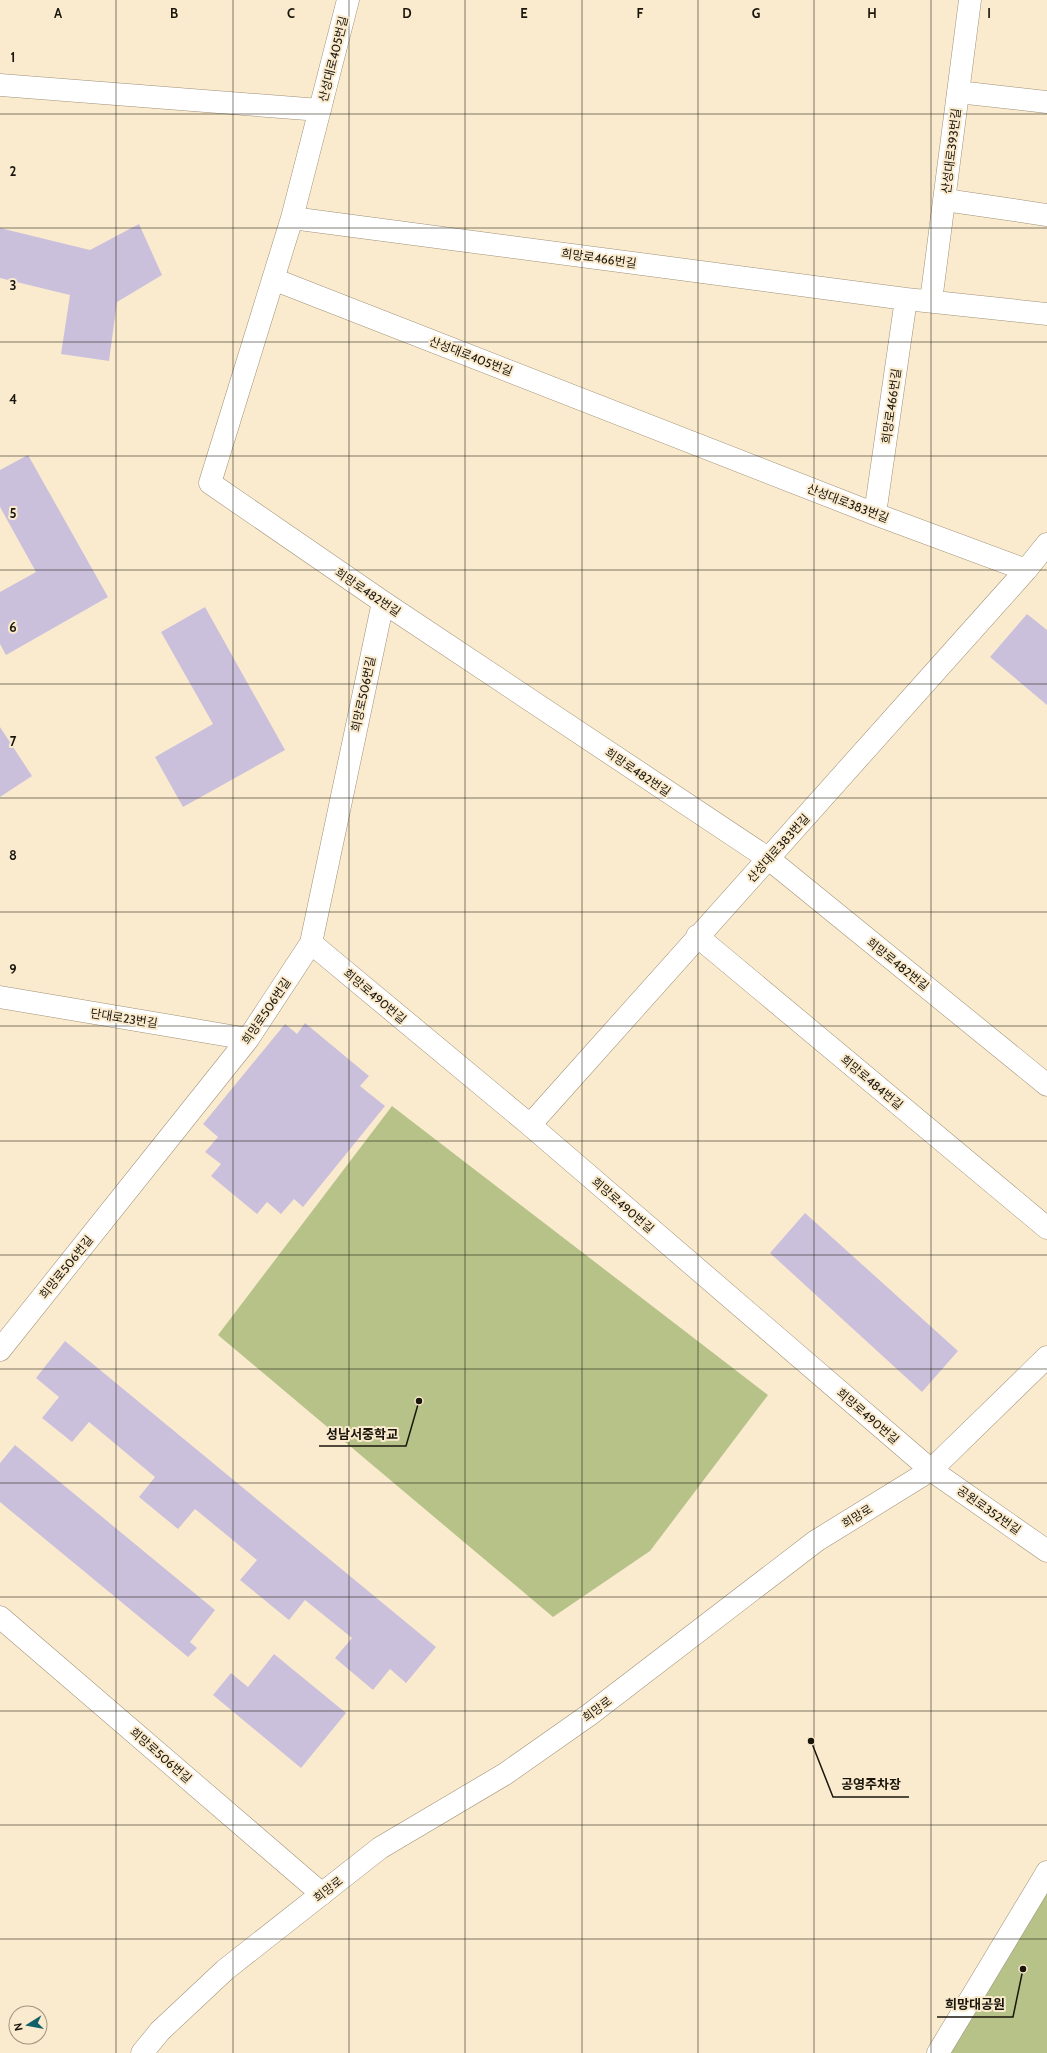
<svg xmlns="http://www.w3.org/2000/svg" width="1047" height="2053" font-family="Cabin,'Noto Sans KR',sans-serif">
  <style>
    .green { fill: #b7c289 }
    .building { fill: #cbc0dc }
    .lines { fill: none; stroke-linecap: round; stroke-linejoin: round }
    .street-casing { stroke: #9f9177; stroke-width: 23 }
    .secondary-casing { stroke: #9f9177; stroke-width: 23 }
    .street { stroke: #fff; stroke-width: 22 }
    .secondary { stroke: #fff; stroke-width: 22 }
    .grid { fill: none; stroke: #1b160c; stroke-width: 1; stroke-opacity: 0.55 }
    .labels { text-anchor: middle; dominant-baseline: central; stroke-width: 4; stroke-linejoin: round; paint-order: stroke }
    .street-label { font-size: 12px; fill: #1b160c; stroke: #faebcf }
    .grid-label { font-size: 13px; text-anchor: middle; font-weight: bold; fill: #1b160c; stroke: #faebcf; stroke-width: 4; stroke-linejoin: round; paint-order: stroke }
    .leader { fill: none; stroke: #1b160c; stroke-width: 1.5 }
    .callout-dot { fill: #1b160c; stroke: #faebcf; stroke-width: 1.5 }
    .callout-label { font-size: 13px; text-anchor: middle; font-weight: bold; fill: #1b160c; stroke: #faebcf; stroke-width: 4; stroke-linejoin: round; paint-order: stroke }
  </style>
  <rect width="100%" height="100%" fill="#faebcf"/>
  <!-- green -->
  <path class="green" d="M392,1106L768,1395L650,1551L553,1617L218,1335Z
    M1047,1892V2053H949Z"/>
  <!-- building -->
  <path class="building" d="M139,224L162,275L117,302L109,361L61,354L70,295L0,278V228L90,250Z
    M28,455L108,597L6,655L0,644V592L36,572L0,507V470Z
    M205,607L285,750L183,807L155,757L213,724L161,632Z
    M1027,614L1047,630V705L990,657Z
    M0,727L32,776L0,797Z
    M305,1023L369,1076L360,1086L385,1106L303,1207L294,1199L281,1214L267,1202L257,1214L211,1176L221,1164L205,1152L218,1137L203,1124L285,1024L297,1034Z
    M805,1213L958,1351L922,1392L770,1253Z
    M65,1341L436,1647L406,1683L390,1669L373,1690L335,1658L352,1638L305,1600L289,1620L240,1580L257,1560L195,1509L178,1529L139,1497L155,1477L89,1422L72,1442L42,1418L59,1397L36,1378Z
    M15,1445L215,1610L190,1642L197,1648L188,1657L0,1502V1463Z
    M274,1654L346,1713L301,1768L213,1695L231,1673L248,1687Z"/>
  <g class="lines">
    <defs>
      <path id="street" d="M348,0L292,218L210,483L383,602L769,859L1047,1085
        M0,85L320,110
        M958,92L1047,102
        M945,200L1047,215
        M292,218L906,299L1047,314
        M273,279L875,514L1026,570
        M931,301L970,0
        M875,514L906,299
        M697,936L1047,1228
        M311,943L530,1125L931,1470L1047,1551
        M0,997L248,1039
        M530,1125L1026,570L1047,544
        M0,1350L248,1039L311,943L383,602
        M0,1617L322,1894
        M938,2053L1047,1872"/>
      <path id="secondary" d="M142,2053L160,2031L225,1970L380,1848L505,1774L589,1715L816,1541L931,1470L1047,1357"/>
    </defs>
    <!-- street casing -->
    <use href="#street" class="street-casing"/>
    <!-- secondary casing -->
    <use href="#secondary" class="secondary-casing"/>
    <!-- street -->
    <use href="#street" class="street"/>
    <!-- secondary -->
    <use href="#secondary" class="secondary"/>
  </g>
  <!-- grid -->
  <path class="grid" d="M116,0V2053M233,0V2053M349,0V2053M465,0V2053M582,0V2053M698,0V2053M814,0V2053M931,0V2053M0,114H1047M0,228H1047M0,342H1047M0,456H1047M0,570H1047M0,684H1047M0,798H1047M0,912H1047M0,1026H1047M0,1141H1047M0,1255H1047M0,1369H1047M0,1483H1047M0,1597H1047M0,1711H1047M0,1825H1047M0,1939H1047"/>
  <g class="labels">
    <!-- street labels -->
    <g class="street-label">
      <text transform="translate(333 59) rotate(-76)">산성대로405번길</text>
      <text transform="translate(951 151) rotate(-83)">산성대로393번길</text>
      <text transform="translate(599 258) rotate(8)">희망로466번길</text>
      <text transform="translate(471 356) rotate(21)">산성대로405번길</text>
      <text transform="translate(891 406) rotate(-82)">희망로466번길</text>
      <text transform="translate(848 503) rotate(21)">산성대로383번길</text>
      <text transform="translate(368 592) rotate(34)">희망로482번길</text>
      <text transform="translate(363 694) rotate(-78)">희망로506번길</text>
      <text transform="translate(638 772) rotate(34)">희망로482번길</text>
      <text transform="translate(778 848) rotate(-48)">산성대로383번길</text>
      <text transform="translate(898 964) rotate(39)">희망로482번길</text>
      <text transform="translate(375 996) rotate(40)">희망로490번길</text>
      <text transform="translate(266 1011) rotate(-56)">희망로506번길</text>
      <text transform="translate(124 1018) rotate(9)">단대로23번길</text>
      <text transform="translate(872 1082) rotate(40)">희망로484번길</text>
      <text transform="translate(623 1205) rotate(41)">희망로490번길</text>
      <text transform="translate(66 1267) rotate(-51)">희망로506번길</text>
      <text transform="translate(868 1416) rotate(41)">희망로490번길</text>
      <text transform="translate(989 1510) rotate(35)">공원로352번길</text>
      <text transform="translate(857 1516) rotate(-32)">희망로</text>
      <text transform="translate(597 1709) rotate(-37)">희망로</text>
      <text transform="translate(161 1755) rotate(41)">희망로506번길</text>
      <text transform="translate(328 1889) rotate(-38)">희망로</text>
    </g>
  </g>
  <g class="grid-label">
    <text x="58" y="18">A</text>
    <text x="174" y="18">B</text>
    <text x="291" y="18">C</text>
    <text x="407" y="18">D</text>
    <text x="524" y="18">E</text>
    <text x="640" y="18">F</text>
    <text x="756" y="18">G</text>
    <text x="872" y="18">H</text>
    <text x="989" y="18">I</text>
    <text x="13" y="62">1</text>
    <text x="13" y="176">2</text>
    <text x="13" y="290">3</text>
    <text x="13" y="404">4</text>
    <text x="13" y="518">5</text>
    <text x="13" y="632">6</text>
    <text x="13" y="746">7</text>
    <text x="13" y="860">8</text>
    <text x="13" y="974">9</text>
  </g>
  <!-- callouts -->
  <path class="leader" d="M419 1401L406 1446H319M811 1741L833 1797H909M1023 1969L1013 2017H937"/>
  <g class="callout-dot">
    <circle cx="419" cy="1401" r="4"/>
    <circle cx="811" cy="1741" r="4"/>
    <circle cx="1023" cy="1969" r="4"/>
  </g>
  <g class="callout-label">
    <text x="362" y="1439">성남서중학교</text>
    <text x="871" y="1789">공영주차장</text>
    <text x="975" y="2009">희망대공원</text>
  </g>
  <!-- north arrow -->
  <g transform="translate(28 2025) rotate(259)"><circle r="19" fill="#faebcf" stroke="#a19681"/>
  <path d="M0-3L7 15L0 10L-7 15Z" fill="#12616a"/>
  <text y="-6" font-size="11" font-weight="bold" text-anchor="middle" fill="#1b160c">N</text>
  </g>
</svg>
